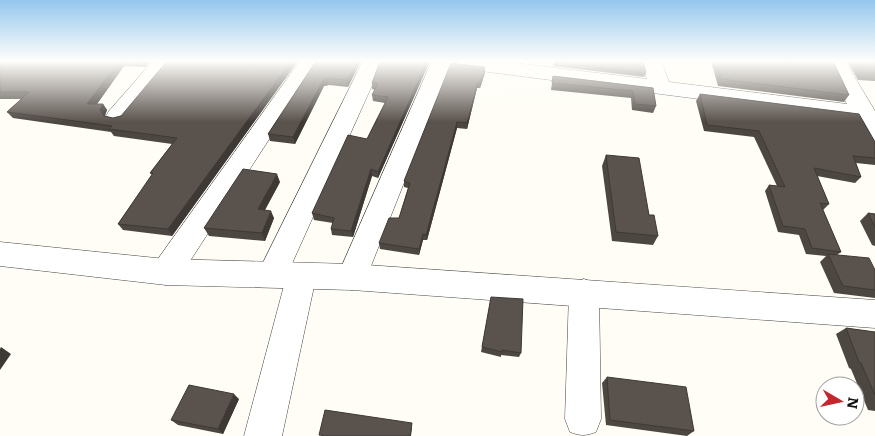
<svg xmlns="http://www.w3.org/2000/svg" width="875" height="436" font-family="Literata,serif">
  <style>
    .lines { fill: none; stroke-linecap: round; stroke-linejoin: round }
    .minor-casing { stroke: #444; stroke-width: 1 }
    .tertiary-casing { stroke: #444; stroke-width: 1 }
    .minor { fill: #fff; fill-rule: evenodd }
    .tertiary { fill: #fff; fill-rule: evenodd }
    .wall { fill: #4d4742 }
    .shaded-wall { fill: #3f3936 }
    .building { fill: #5a524d; stroke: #3f3936 }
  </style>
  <rect width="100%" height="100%" fill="#fffdf5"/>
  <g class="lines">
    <defs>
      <path id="minor" d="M153,61H174L125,121L117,123L109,121L106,116L109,111Z
        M300,61H320L177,281L166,285L155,281L151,272L155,263Z
        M363,61H383L290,268L301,264L312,268L316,277L282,436H244L286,278L284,282L273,286L262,282L258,273Z
        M432,61H498L647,79L641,61H661L669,82L847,104L825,61H845L875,111V143L867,141L855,119L450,67L363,286L352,290L341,286L337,277Z
        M584,279L595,283L599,293L601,419L596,432C586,436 580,436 570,432L565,419L569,293L573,283Z"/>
      <path id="tertiary" d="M0,242L166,259L352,264L875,300V328L352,290L166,285L0,266Z"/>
    </defs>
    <!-- minor casing -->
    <use href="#minor" class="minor-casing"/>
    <!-- tertiary casing -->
    <use href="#tertiary" class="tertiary-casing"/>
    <!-- minor -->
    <use href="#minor" class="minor"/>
    <!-- tertiary -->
    <use href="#tertiary" class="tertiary"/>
  </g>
  <!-- wall -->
  <path class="wall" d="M0,61H151L145,67L124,66L97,104H103L107,110L105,116L113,118L298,61L172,236L123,230L118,224L152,175L150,173L172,144L114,136L111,132L13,118L7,112L21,99H0Z
    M316,61H361L348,87L329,85L324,86L295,144L270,141L268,134Z
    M430,61L378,178L372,176L353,237L332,235L331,229L333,223L314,220L312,213L367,139L385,103L373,101L372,95L375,90L372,89V83Z
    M554,61H643L646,73L644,77L553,66Z
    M711,61H833L849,95L844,102L718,86Z
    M847,61H875V81L858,80Z
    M485,73L480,88H477L467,129L457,128L427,240H423L419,255L380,249L379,243L399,218L408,188L404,187V181Z
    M553,76L653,88L656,106L653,113L632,110L631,98L551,90Z
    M700,94L875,142V165L856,163L861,177L855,183L817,176L829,204L823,210L841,252L837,255L875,270V298L834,293L820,262L826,256L806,254L799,235L778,232L765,191L769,185L777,186L754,137L704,131L696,101Z
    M606,155L649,215L658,236L653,245L612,241L602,166Z
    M280,182L265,210L274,218L265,241L209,236L204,228Z
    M868,213L875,214V246L872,245L860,221Z
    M491,297L521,353L519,357L501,355V357L481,352Z
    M846,328L875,332V411L868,410L851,369L849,368L836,334Z
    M607,377L694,431L687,436L606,425L602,383Z
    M239,399L223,434L178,425L171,420Z"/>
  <!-- shaded-wall -->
  <path class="shaded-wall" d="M119,61H122L124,66L92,111L87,104Z
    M141,61H151L145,67Z
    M291,61H298L172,236L168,229Z
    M357,61H361L348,87L347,80Z
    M427,61H430L378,178V172Z
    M485,67V73L480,88V82Z
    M327,78L329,85L324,86L295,144L293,137L323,80Z
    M478,82L477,88L467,129V123Z
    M103,104L107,110L104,117L100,110Z
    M457,122V128L427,240L426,235Z
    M371,169L372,176L353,237L351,231Z
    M277,174L280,182L261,217L258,209Z
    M271,211L274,218L265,241L262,233Z
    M423,234V240L419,255V249Z
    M1,347L11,354L0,370V349Z
    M234,394L239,399L223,434L218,429Z
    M412,423V428L411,436H410Z"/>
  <!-- building -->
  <path class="building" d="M0,61H119L87,104H103L100,110L104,116L113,118L121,116L167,61H291L168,229L118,224L153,173H150L177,138L109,129L112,126L7,112L29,92H0Z
    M316,61H357L347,80L327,78L323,80L293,137L268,134Z
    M380,61H427L378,172L371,169L351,231L331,229L334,218L312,213L348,135L367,139L388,97L372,95L378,83H372Z
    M554,61H643L646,73L554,62Z
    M717,61H784L792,62L791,61H833L849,95L721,79Z
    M857,61H875V73H864Z
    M451,63L485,67L480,82H478L467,123L457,122L426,235L423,234L419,249L379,243L389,218H399L410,183L404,181Z
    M553,76L653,88L656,106L635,104L633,91L552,83Z
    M700,94L859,114L875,142V158L853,156L861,177L814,168L829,204L820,203L841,252L812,248L805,229L783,226L769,185L785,187L759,131L707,125Z
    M606,155L639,158L649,215H654L658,236L616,232Z
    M243,169L277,174L258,209L271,211L262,233L204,228Z
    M868,213L875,214V227Z
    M828,254L869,258L875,270V290L843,286Z
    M491,297L523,299L521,353L502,350V352L482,347Z
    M846,328L875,332V395L861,363L859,362Z
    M607,377L686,387L694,431L610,420Z
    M189,385L234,394L218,429L171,420Z
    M325,410L412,423L410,436H326L319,435Z"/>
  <!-- sky -->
  <linearGradient id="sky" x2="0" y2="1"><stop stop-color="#95c6ee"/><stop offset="0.5" stop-color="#fffefa"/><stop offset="1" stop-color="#fffefa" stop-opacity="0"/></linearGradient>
  <rect width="875" height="122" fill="url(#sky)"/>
  <!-- north arrow -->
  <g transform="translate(840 401) rotate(99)"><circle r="24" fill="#ffffff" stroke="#a0a0a0"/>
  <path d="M0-4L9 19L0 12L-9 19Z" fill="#c4262e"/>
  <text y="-8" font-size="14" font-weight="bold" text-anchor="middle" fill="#111111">N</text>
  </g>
</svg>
